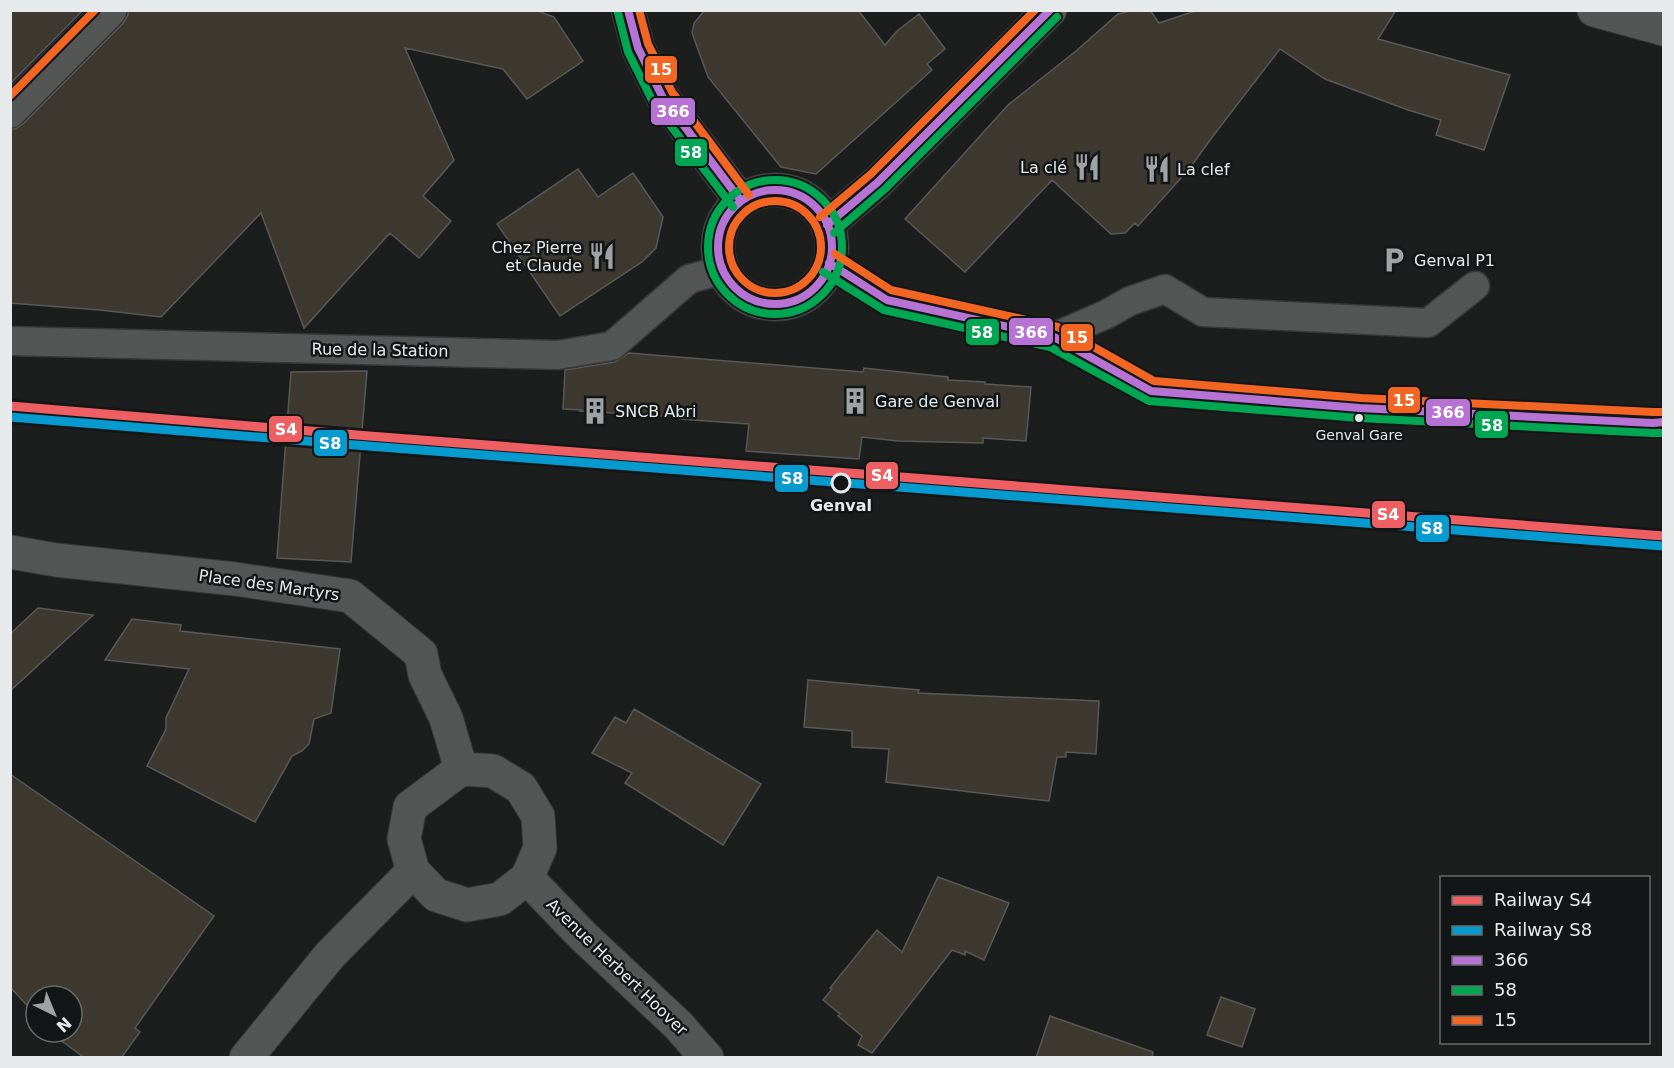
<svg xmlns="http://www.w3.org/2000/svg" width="1674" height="1068" font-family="'DejaVu Sans',sans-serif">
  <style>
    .building { fill: #3d3930; stroke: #585858; stroke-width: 1.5 }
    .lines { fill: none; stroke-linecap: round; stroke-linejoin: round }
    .lane-casing { stroke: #373939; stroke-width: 31 }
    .street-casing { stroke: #373939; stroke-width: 35 }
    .secondary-casing { stroke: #373939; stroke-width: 35 }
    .lane { stroke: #545656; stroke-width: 28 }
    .street { stroke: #545656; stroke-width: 33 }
    .secondary { stroke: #545656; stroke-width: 33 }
    .bus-1-casing { stroke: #121616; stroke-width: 12 }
    .bus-2-casing { stroke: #121616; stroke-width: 12 }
    .bus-3-casing { stroke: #121616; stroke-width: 12 }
    .bus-1 { stroke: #b673d3; stroke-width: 8 }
    .bus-2 { stroke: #00a651; stroke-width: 8 }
    .bus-3 { stroke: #f26522; stroke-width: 8 }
    .rail-1-casing { stroke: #121616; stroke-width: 14 }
    .rail-2-casing { stroke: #121616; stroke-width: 14 }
    .rail-1 { stroke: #ed5f63; stroke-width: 9 }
    .rail-2 { stroke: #069ace; stroke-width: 9 }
    .bus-dot { fill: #e7eaea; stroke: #121616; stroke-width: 2 }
    .stop-dot { fill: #121616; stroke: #e7eaea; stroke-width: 3 }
    .labels { text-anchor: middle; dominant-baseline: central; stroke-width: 5; stroke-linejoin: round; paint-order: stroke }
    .bus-label { font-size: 14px; fill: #e7eaea; stroke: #121616 }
    .poi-label { font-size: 16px; fill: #e7eaea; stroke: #121616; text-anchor: start }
    .street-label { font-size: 16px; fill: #e7eaea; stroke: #121616 }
    .stop-label { font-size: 16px; font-weight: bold; fill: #e7eaea; stroke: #121616 }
    .line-badge { stroke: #121616; stroke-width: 2 }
    .badge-label { font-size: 16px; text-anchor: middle; font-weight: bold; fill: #fff }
  </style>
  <rect width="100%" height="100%" fill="#1c1e1e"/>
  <!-- building -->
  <path class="building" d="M10,10H83L10,84Z
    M128,10H535L554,17L583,61L527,99L503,69L405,48L454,160L423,196L451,221L419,258L390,233L304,328L261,213L161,317L100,310L10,303V129H15L23,124L123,23L128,15Z
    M705,10H858L885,45L897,31L919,14L945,49L927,64L932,70L816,174L781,167L708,77L692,33L694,23Z
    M1135,10H1150L1159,23L1198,10H1396L1378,39L1510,75L1484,150L1436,135L1441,120L1408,110L1325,79L1280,49L1213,136L1190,168L1138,226L1135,223L1125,233L1111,234L1052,180L965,272L905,219L1008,105L1076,51L1118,14Z
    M578,169L598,197L633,173L663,217L656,248L642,262L560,316L497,224Z
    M629,353L863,372L864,368L948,377V380L985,382V384L1031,387L1026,441L983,438V443L898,441L862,437L859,459L746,451L749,424L679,419V417L580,411L581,410L563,409L565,370L615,362Z
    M367,371L351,562L277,558L291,372Z
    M38,608L93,615L10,691V634Z
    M132,619L181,625L180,631L340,649L331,713L314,719L309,744L302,751L292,756L255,822L147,766L166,729V718L189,669L105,660Z
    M808,680L919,690L918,693L1099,701L1096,754L1066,752V757H1057L1049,801L886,782L889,749L852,747V731L804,727Z
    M634,709L761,784L723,845L625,783L632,773L592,753L615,717L626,723Z
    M10,774L214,916L135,1028L140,1032L121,1058H85L56,1037L51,1032H72V996H36V1015L10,987Z
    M938,877L1009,903L984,960L965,951V955L952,950L872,1053L858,1045L862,1036L838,1016L840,1014L823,1000L832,989L830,988L877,930L902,952Z
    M1221,997L1255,1009L1242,1047L1207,1035Z
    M1050,1016L1153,1052L1152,1058H1036Z"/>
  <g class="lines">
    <defs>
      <path id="lane" d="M829,263L887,300L1054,337L1151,391L1360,408L1653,423L1664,422
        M1054,337L1107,314L1130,301L1165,289L1203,312L1428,323L1475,286
        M10,341L558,355L612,346L689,279L722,270"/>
      <path id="street" d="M628,10L638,48L663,98L741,201
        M1594,10L1664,29
        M718 247a57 57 0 1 1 114 0a57 57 0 1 1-114 0Z
        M827,225L878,182L1050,10
        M10,552L56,560L235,579L350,596L421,654L425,675L446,718L461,769
        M461,769L493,771L521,788L538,816L540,848L527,878L500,899L467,905L436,895L413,871L404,839L410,807Z
        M527,878L583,936L678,1025L707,1058
        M246,1058L330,955L413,871"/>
      <path id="secondary" d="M10,111L110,10"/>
    </defs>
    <!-- lane casing -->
    <use href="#lane" class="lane-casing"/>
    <!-- street casing -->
    <use href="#street" class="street-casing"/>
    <!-- secondary casing -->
    <use href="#secondary" class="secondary-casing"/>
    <!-- lane -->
    <use href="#lane" class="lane"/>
    <!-- street -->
    <use href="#street" class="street"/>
    <!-- secondary -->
    <use href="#secondary" class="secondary"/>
    <defs>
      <path id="bus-1" d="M628,10L638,48L663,98L741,201
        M718 247a57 57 0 1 1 114 0a57 57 0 1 1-114 0Z
        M827,225L878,182L1050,10
        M829,263L887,300L1054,337L1151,391L1360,408L1653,423L1664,422"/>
      <path id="bus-2" d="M618,13L628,52L654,104L733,207
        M708 247a67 67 0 1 1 134 0a67 67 0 1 1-134 0Z
        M834,233L885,189L1057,17
        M823,272L884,310L1050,347L1149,401L1359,418L1652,433H1664"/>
      <path id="bus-3" d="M639,10L648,44L672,92L749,195
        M10,96L95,10
        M729 247a46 46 0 1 1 92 0a46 46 0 1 1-92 0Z
        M820,217L871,174L1035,10
        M835,254L891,290L1058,327L1154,381L1361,398L1653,412H1663"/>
    </defs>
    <!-- bus-1 casing -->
    <use href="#bus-1" class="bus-1-casing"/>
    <!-- bus-2 casing -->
    <use href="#bus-2" class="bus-2-casing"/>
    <!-- bus-3 casing -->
    <use href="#bus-3" class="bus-3-casing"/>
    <!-- bus-1 -->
    <use href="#bus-1" class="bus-1"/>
    <!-- bus-2 -->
    <use href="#bus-2" class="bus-2"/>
    <!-- bus-3 -->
    <use href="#bus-3" class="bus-3"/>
    <defs>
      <path id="rail-1" d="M10,406L369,436L1664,536"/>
      <path id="rail-2" d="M10,417L368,446L1663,546"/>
    </defs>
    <!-- rail-1 casing -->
    <use href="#rail-1" class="rail-1-casing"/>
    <!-- rail-2 casing -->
    <use href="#rail-2" class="rail-2-casing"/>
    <!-- rail-1 -->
    <use href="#rail-1" class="rail-1"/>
    <!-- rail-2 -->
    <use href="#rail-2" class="rail-2"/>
  </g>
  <!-- icons -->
  <defs>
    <symbol id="restaurant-bare" viewBox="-9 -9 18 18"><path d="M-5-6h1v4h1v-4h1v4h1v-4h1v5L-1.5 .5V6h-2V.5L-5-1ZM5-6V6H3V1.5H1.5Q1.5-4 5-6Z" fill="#a0a3a3" stroke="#121616" stroke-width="2.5" paint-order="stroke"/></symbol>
    <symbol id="parking-bare" viewBox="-9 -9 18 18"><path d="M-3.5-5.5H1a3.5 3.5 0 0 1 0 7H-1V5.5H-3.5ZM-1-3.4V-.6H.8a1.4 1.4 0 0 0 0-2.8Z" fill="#a0a3a3" stroke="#121616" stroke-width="2.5" paint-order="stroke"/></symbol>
    <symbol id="building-bare" viewBox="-9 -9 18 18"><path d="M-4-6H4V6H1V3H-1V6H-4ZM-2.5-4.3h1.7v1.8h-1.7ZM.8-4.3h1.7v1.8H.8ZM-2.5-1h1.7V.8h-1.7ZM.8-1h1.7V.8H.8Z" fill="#a0a3a3" stroke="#121616" stroke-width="2.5" paint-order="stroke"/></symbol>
  </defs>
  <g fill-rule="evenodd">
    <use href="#restaurant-bare" x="1068" y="148" width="38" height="38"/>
    <use href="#restaurant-bare" x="1138" y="150" width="38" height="38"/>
    <use href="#restaurant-bare" x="583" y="237" width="38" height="38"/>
    <use href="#parking-bare" x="1375" y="241" width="38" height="38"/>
    <use href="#building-bare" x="836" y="382" width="38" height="38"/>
    <use href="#building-bare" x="576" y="392" width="38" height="38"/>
  </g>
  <!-- markers -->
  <circle class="bus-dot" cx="1359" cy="418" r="5"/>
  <circle class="stop-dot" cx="841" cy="483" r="9"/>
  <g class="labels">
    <!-- bus labels -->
    <g class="bus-label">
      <text x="1359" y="435">Genval Gare</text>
    </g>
    <!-- poi labels -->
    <g class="poi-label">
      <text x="1067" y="167" text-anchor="end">La clé</text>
      <text x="1177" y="169">La clef</text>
      <text x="582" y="247" text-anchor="end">Chez Pierre<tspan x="582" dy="18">et Claude</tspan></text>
      <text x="1414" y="260">Genval P1</text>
      <text x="875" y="401">Gare de Genval</text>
      <text x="615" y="411">SNCB Abri</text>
    </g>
    <!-- street labels -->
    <g class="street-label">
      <text transform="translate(380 350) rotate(1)">Rue de la Station</text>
      <text transform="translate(269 585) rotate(8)">Place des Martyrs</text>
      <text transform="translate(617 967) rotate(44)">Avenue Herbert Hoover</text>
    </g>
    <!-- stop labels -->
    <g class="stop-label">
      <text x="841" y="505">Genval</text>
    </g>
  </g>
  <g class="line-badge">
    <rect x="644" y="55" width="34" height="29" rx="6" fill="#f26522"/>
    <rect x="650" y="97" width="46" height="29" rx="6" fill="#b673d3"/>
    <rect x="674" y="138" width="34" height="29" rx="6" fill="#00a651"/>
    <rect x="1008" y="317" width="46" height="29" rx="6" fill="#b673d3"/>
    <rect x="965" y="318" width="35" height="28" rx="6" fill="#00a651"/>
    <rect x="1060" y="323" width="34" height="29" rx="6" fill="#f26522"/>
    <rect x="1387" y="386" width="34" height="28" rx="6" fill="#f26522"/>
    <rect x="1425" y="398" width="46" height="29" rx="6" fill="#b673d3"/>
    <rect x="1474" y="410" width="35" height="29" rx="6" fill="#00a651"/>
    <rect x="268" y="415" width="35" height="28" rx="6" fill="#ed5f63"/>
    <rect x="313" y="429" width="35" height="28" rx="6" fill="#069ace"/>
    <rect x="865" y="461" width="34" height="29" rx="6" fill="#ed5f63"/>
    <rect x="774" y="464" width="35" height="29" rx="6" fill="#069ace"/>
    <rect x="1371" y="500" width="35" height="29" rx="6" fill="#ed5f63"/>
    <rect x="1415" y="514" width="35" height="29" rx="6" fill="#069ace"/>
  </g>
  <g class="badge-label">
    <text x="661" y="75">15</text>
    <text x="673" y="117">366</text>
    <text x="691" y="158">58</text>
    <text x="1031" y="338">366</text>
    <text x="982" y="338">58</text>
    <text x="1077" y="343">15</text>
    <text x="1404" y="406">15</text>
    <text x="1448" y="418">366</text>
    <text x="1492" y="431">58</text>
    <text x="286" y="435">S4</text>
    <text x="330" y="449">S8</text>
    <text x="882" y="481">S4</text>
    <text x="792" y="484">S8</text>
    <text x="1388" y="520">S4</text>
    <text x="1432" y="534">S8</text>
  </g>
  <!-- border -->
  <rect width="1674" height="1068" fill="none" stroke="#e7eaea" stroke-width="24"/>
  <!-- legend -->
  <rect x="1440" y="876" width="210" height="168" fill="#121616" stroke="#676b6b" stroke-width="1.5"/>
  <rect x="1452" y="896" width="30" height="9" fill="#ed5f63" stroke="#676b6b" stroke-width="1.5"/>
  <text x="1494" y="906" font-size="18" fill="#e7eaea">Railway S4</text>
  <rect x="1452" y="926" width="30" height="9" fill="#069ace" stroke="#676b6b" stroke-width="1.5"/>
  <text x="1494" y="936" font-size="18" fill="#e7eaea">Railway S8</text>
  <rect x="1452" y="956" width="30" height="9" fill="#b673d3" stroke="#676b6b" stroke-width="1.5"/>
  <text x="1494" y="966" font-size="18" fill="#e7eaea">366</text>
  <rect x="1452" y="986" width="30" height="9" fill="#00a651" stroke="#676b6b" stroke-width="1.5"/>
  <text x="1494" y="996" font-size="18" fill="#e7eaea">58</text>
  <rect x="1452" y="1016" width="30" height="9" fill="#f26522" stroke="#676b6b" stroke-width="1.5"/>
  <text x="1494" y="1026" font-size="18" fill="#e7eaea">15</text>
  <!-- north arrow -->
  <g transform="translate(54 1014) rotate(137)"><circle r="28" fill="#121616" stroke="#676b6b" stroke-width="1.5"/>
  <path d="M0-4.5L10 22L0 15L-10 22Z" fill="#a0a3a3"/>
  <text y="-9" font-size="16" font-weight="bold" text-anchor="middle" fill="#e7eaea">N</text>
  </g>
</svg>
